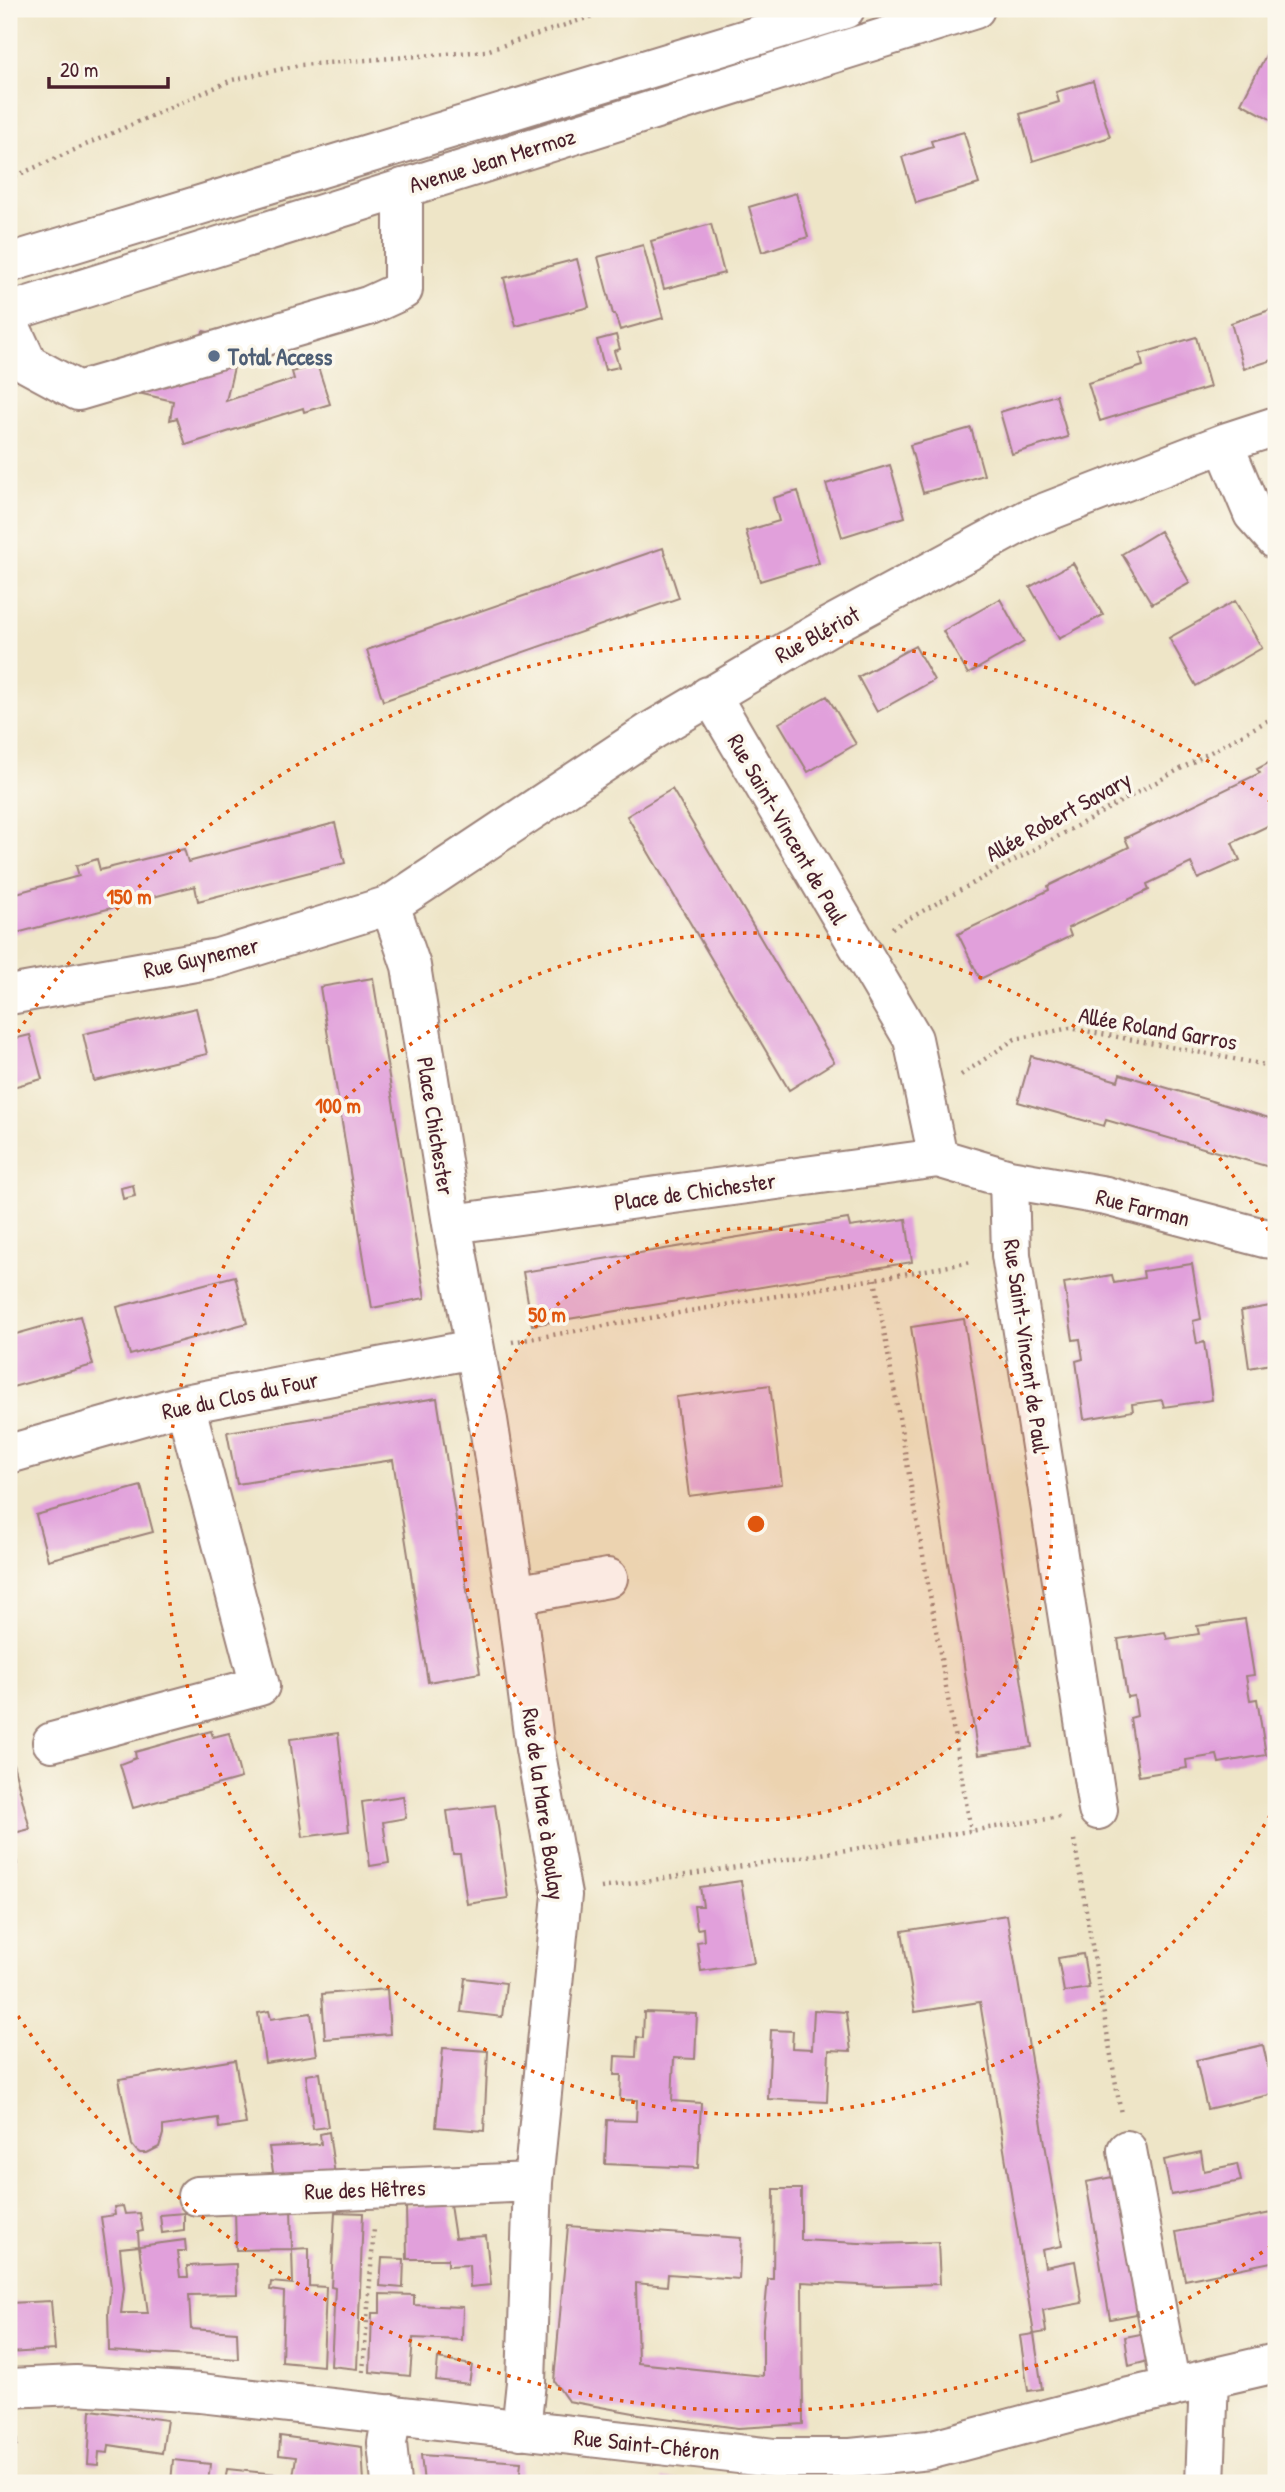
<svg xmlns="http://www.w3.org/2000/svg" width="1285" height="2492" font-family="'Patrick Hand',sans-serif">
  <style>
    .building { fill: #e1a0db }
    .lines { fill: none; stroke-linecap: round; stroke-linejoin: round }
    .minor-casing { stroke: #9c8279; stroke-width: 42 }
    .major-casing { stroke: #9c8279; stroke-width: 42 }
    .path { stroke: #9c8279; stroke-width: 4.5; stroke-dasharray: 2 5; stroke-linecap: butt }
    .minor { stroke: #fff; stroke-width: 38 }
    .major { stroke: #fff; stroke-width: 38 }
    .ring { fill: none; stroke: #e0560e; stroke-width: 3.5; stroke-dasharray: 3.5 7 }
    .service-dot { fill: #5c6f8a; stroke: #fbf7ec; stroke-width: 2.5 }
    .labels { text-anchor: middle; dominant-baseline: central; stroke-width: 7; stroke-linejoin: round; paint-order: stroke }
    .street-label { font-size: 23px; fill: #4a1f2b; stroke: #fbf7ec }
    .service-label { font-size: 23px; font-weight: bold; fill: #4e5e75; stroke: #fbf7ec; text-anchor: start }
    .centre { fill: #e0560e; stroke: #fbf7ec; stroke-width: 3.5 }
    .ring-label { font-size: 21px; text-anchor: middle; font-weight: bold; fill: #e0560e; stroke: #fbf7ec; stroke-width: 7; stroke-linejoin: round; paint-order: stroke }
  </style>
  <rect width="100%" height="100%" fill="#fbf7ec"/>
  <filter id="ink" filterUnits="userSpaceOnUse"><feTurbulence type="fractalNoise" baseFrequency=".0143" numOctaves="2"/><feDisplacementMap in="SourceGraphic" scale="14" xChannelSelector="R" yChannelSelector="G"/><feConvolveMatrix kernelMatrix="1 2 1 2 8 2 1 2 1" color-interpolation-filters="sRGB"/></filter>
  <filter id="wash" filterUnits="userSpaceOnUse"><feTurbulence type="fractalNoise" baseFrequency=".00686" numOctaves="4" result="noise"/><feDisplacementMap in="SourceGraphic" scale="28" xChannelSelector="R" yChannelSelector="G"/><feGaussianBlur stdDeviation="1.57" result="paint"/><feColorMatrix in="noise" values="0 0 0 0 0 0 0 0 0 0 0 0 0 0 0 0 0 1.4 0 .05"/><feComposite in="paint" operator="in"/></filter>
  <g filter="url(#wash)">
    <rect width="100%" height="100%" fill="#eee5c7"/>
    <g id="blocks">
      <!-- building -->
      <path class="building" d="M1276,36V113L1272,120L1241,103Z
        M1093,81L1110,137L1033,161L1020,114L1059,102L1056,92Z
        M964,132L979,184L916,203L902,157L933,147L931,141Z
        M796,193L808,237L762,252L749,207Z
        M711,224L724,273L664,289L651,241Z
        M643,245L663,318L620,330L615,314H613L598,257Z
        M577,259L589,307L516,326L504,278Z
        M1276,308V359L1244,369L1231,323Z
        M203,331L241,338L226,401L294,379L292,372L317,364L330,404L304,412L303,408L186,445L177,418L170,420L173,401L134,392L195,372Z
        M616,335L620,349L614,351L619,367L605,370L597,340Z
        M1196,337L1210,387L1100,421L1088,383L1143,366L1140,354Z
        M1056,395L1068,437L1012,454L1000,412Z
        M971,428L984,475L923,493L910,445Z
        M890,465L905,517L842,537L826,484Z
        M798,491L819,563L760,581L746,531L779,521L773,498Z
        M1160,531L1190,583L1152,604L1122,554Z
        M663,548L679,598L383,701L367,650Z
        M1073,563L1103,615L1059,639L1030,587Z
        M1000,599L1024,642L968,674L943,631Z
        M1235,601L1262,648L1196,686L1169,638Z
        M915,646L934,680L877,712L858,677Z
        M827,696L856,744L808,772L779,723Z
        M1276,759V822L1232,843L1240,860L1198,879L1191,863L1147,884L1149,890L1068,928L1071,936L980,979L958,934L1049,890L1048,886L1129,847L1125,838L1260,773L1257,769Z
        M672,789L834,1062L789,1090L627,816Z
        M335,823L345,863L198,901L195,886L9,935V895L79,876L76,866L97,859L100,870L184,849L188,862Z
        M373,978L425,1298L372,1308L320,987Z
        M196,1008L207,1054L94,1081L83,1034Z
        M30,1035L42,1079L9,1088V1040Z
        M1031,1056L1118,1081L1120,1074L1276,1120V1169L1106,1120L1104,1126L1018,1102Z
        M133,1185L135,1196L123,1199L121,1188Z
        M848,1219L850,1227L906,1219L912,1262L532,1325L523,1272Z
        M1192,1264L1201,1319L1193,1321L1197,1344L1204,1342L1212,1400L1164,1407L1162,1400L1132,1404L1133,1411L1084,1419L1076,1361L1083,1359L1080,1339L1073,1340L1064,1283L1112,1275L1114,1283L1144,1278L1143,1271Z
        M235,1276L247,1323L130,1355L117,1307Z
        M1276,1305V1363L1249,1368L1241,1311Z
        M80,1316L93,1365L9,1388V1336Z
        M964,1319L1032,1747L978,1755L911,1327Z
        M770,1385L782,1484L689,1496L676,1397Z
        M437,1398L480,1673L428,1682L393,1460L237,1484L227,1432Z
        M141,1486L153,1532L48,1560L36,1515Z
        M1245,1619L1254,1675L1246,1676L1250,1700L1257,1699L1266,1755L1219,1763L1217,1755L1186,1760L1187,1768L1139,1776L1130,1718L1137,1716L1134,1696L1127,1697L1118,1639L1165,1632L1167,1639L1199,1634L1197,1626Z
        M211,1731L213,1737L229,1733L241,1778L133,1808L120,1764L136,1758L135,1752Z
        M338,1733L349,1831L303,1837L290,1739Z
        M10,1752L30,1829L10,1834L17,1864L9,1865Z
        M403,1796L406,1818L383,1822L389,1863L370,1866L362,1802Z
        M495,1805L508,1898L467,1904L460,1854H453L447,1811Z
        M741,1881L754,1963L701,1971L697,1942L704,1941L703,1928L697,1929L694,1906H703L700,1887Z
        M1007,1915L1062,2246L1042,2250L1045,2267L1075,2261L1082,2303L1043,2310L1046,2332L1034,2334L1042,2389L1028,2391L1020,2336L1034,2334L980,2002L915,2012L902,1931Z
        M1083,1954L1089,1988L1064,1992L1058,1958Z
        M465,1978L506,1983L502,2017L461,2012Z
        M387,1989L390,2034L325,2039L322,1994Z
        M814,2010L846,2012L851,2051L829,2050L827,2102L768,2099L771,2030L793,2031L792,2048L812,2049Z
        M269,2011L271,2019L311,2013L317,2055L265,2063L258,2013Z
        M644,2012L697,2014L695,2059L674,2058L672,2101L701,2103L698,2168L605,2164L607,2120L636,2121L637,2100H620L621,2075H614L615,2056L636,2057L637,2037L643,2038Z
        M1263,2045L1274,2094L1207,2109L1196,2060Z
        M443,2048L488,2051L484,2131L436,2127Z
        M235,2060L246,2124L219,2128L218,2118L163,2126V2134L159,2147L147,2153H140L136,2150L132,2145L119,2079Z
        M320,2073L328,2127L313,2129L306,2075Z
        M329,2132L335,2175L274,2178L269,2147L321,2144L320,2134Z
        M1201,2152L1204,2171L1237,2164L1241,2181L1171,2195L1164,2160Z
        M1123,2175L1147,2312L1110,2319L1086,2182Z
        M774,2189H801V2240L879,2244L938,2242L940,2284L878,2286L802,2282L803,2424L738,2428L650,2416L568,2401L554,2381L568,2226L741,2238L739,2279L668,2274L667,2286L636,2283L638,2363L763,2376V2329L768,2279H773Z
        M291,2205L292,2249L236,2250L235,2209Z
        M406,2205H450L455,2238L486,2236L491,2285L470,2287L469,2265L448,2266V2259H407Z
        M123,2206L125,2214L140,2213L143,2231L138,2232L139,2246L120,2248L124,2288L121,2313H148L139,2246L185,2240L186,2251H177L180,2277H188L187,2266L236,2264L237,2294L189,2295L191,2329L237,2332L238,2359L109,2351L108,2312L111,2286L101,2217L115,2215L114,2207Z
        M335,2212L363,2213L357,2369L331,2366L335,2288L331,2287Z
        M1276,2212V2261L1185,2280L1176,2232Z
        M184,2213V2230L162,2233L160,2215Z
        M309,2248V2286L326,2287L323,2366L282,2362L284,2292L270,2290L271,2282L293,2284L292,2249Z
        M382,2258L404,2259L403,2288L380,2286Z
        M380,2294L414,2295V2305L463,2307L462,2340L413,2338L410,2376L370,2372L372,2313H380Z
        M51,2301L55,2350L9,2353V2303Z
        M1151,2332L1156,2359L1129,2366L1125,2337Z
        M438,2359L472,2365L469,2384L436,2380Z
        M91,2410L167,2420L162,2453L109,2445L108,2453L99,2452L98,2465L88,2464Z
        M17,2411V2445L9,2446V2412Z
        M280,2436L362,2447L364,2483H292L296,2457L279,2455Z
        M421,2455L521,2462L519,2483H424Z
        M173,2460L210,2464L208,2483H171Z
        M227,2469L277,2474L276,2483H225Z
        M663,2479L692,2481V2483H662Z"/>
    </g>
  </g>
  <g filter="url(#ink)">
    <use href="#blocks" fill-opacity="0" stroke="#9c8279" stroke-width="2"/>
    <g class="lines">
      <defs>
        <path id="minor" d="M9,323L28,364L78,391L368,306L403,290V188
          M1227,442L1228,454L1253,514L1276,540
          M708,696L719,709L913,1039L938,1158
          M390,905L411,966L452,1224L488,1420L515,1595L535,1749L562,1895L533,2182L526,2382L521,2430
          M9,995L218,958L390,905L653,730L828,627L1028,519L1227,442L1276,426
          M1009,1179L1011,1255L1098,1810
          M452,1224L938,1158L1009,1179L1106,1196L1264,1238L1276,1239
          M9,1454L185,1404L474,1349
          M515,1595L608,1578
          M52,1742L260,1686L185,1404
          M1127,2150L1171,2388
          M197,2196L533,2182
          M9,2388L76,2385L200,2393L774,2458H851L929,2450L1121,2399L1276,2363
          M391,2483L387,2443L392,2414
          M1205,2483L1209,2379"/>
        <path id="major" d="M9,263L845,9
          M9,312L975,9"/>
      </defs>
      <!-- minor casing -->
      <use href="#minor" class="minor-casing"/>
      <!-- major casing -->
      <use href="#major" class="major-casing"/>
      <!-- path -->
      <path class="path" d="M9,179L232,80L300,65L486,51L614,9
        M892,928L1276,716
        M961,1075L1015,1039L1070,1028L1276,1067
        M875,1279L971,1831
        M512,1342L972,1262
        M1074,1840L1121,2114
        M601,1888L1060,1817
        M363,2372L374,2228"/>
      <!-- minor -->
      <use href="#minor" class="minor"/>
      <!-- major -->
      <use href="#major" class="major"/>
    </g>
  </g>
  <!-- distance rings -->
  <circle cx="756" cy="1524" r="296" fill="#e0560e" fill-opacity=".12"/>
  <g class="ring">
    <circle cx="756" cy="1524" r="296"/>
    <path d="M1275 1806A591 591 0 1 1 1275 1242"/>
    <path d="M1271 2246A887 887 0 0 1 12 2007M12 1041A887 887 0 0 1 1271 802"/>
  </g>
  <!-- markers -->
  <circle class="service-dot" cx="214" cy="356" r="7"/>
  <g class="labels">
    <!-- street labels -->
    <g class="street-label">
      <text transform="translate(492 160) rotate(-17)">Avenue Jean Mermoz</text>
      <text transform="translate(817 634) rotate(-29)">Rue Blériot</text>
      <text transform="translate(1058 816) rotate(-29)">Allée Robert Savary</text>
      <text transform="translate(788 829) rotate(60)">Rue Saint-Vincent de Paul</text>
      <text transform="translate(201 957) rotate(-13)">Rue Guynemer</text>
      <text transform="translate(1158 1028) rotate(10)">Allée Roland Garros</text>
      <text transform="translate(436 1126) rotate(81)">Place Chichester</text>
      <text transform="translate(695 1191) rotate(-8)">Place de Chichester</text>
      <text transform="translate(1143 1207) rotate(14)">Rue Farman</text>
      <text transform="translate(1027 1346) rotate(82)">Rue Saint-Vincent de Paul</text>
      <text transform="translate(240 1395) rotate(-12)">Rue du Clos du Four</text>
      <text transform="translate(544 1804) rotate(82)">Rue de la Mare à Boulay</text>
      <text transform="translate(365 2189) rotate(-2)">Rue des Hêtres</text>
      <text transform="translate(647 2444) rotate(6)">Rue Saint-Chéron</text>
    </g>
    <!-- service labels -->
    <g class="service-label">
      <text x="228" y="356">Total Access</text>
    </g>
  </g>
  <circle cx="756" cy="1524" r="10" class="centre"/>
  <g class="ring-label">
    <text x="129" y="904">150 m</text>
    <text x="338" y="1113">100 m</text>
    <text x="547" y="1322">50 m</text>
  </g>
  <!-- margin -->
  <rect width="1285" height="2492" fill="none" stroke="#fbf7ec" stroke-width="35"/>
  <!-- scale -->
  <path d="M49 77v10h119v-10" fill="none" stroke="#4a1f2b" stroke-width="3.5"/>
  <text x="60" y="77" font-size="21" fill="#4a1f2b" stroke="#fbf7ec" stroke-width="5" paint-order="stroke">20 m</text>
</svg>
